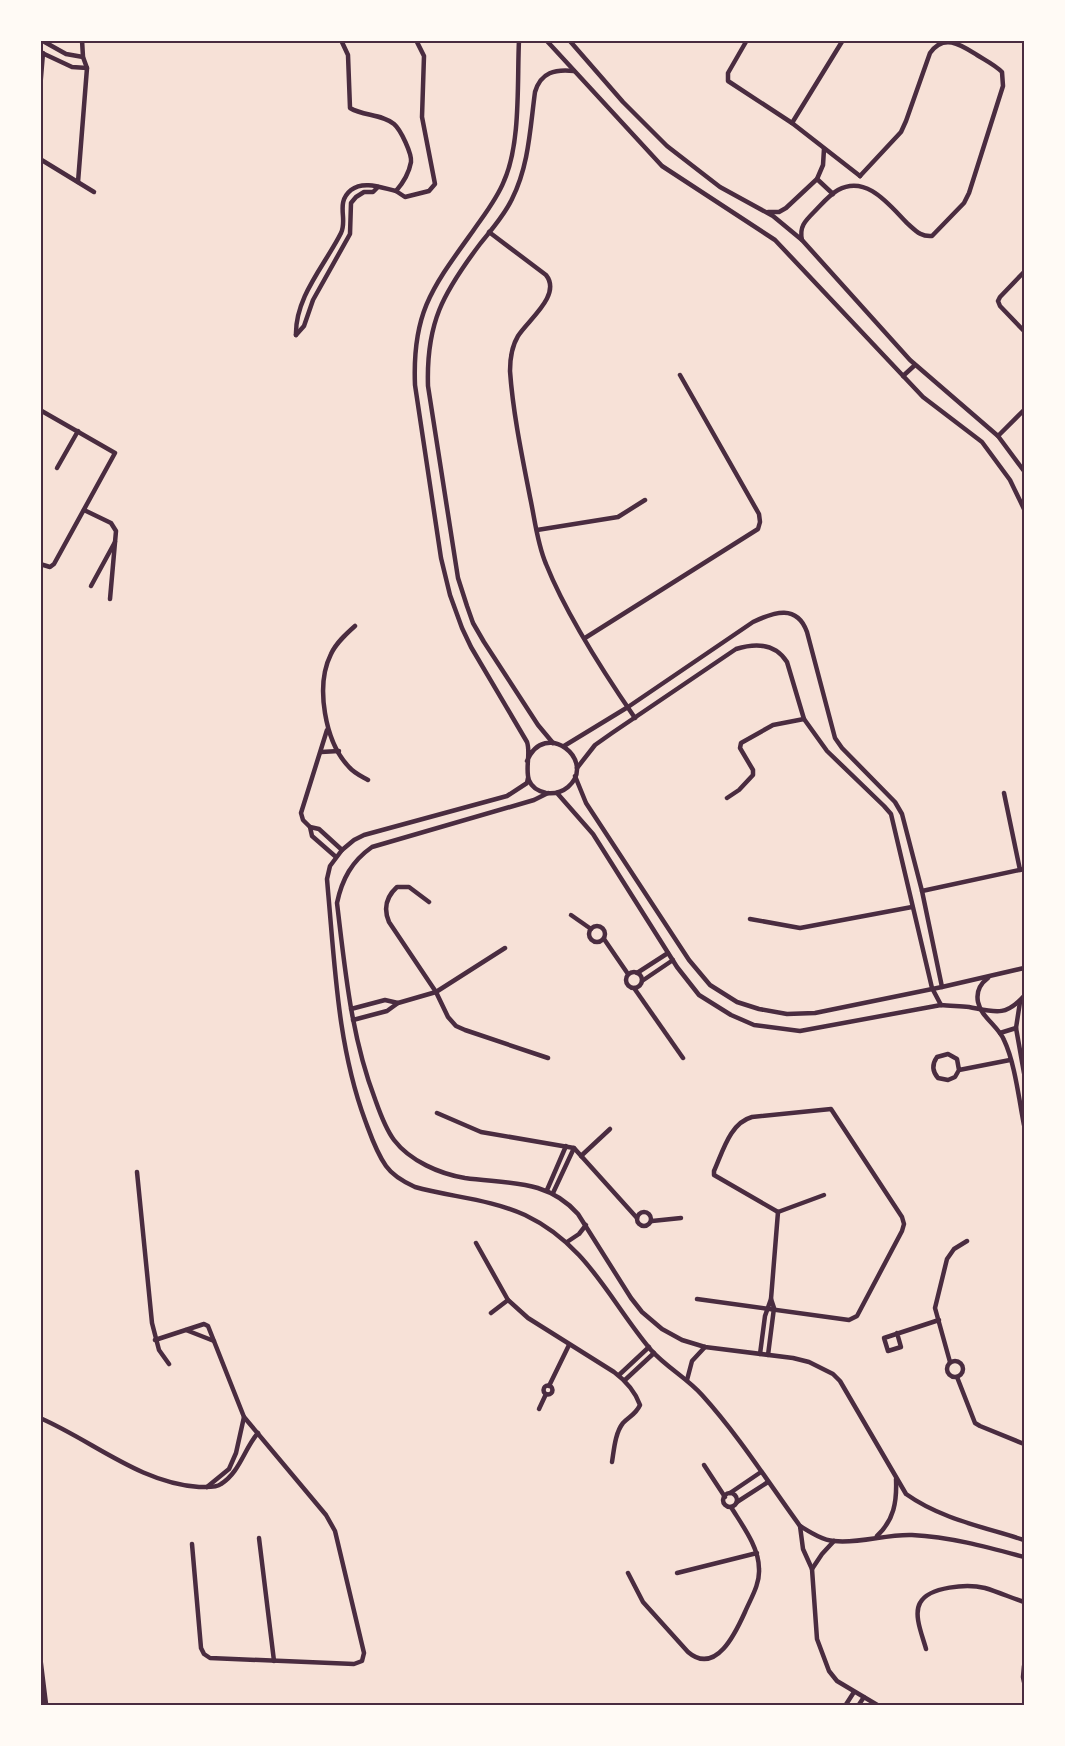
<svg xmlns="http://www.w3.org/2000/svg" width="1065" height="1746" font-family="Barlow,sans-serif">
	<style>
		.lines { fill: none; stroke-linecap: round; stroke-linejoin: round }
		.minor { stroke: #4a2c40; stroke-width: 4.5 }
		.tertiary { stroke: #4a2c40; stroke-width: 5 }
		.neatline { fill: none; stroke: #4a2c40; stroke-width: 2 }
	</style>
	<rect width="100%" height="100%" fill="#f7e1d7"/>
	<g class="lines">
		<g class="minor">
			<path d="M41 40 66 54 83 57"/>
			<path d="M341 40 348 55 350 108C363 116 382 114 394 124 401 130 412 154 411 162 409 173 403 183 396 191L405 197 429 191 435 184 422 117 424 56 416 40"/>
			<path d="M519 40C517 82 521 143 504 181 497 199 484 215 473 231 432 288 412 313 415 385L441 558 450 595 462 628 471 647 527 742C533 759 516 786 546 793 554 794 562 792 568 787 598 761 545 718 527 761"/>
			<path d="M546 40 662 166 775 240 923 397 982 442 1010 480 1024 509"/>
			<path d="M569 40 623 102 667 146 720 187 773 216 802 240 910 360 998 436 1024 471"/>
			<path d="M747 40 728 73V81L792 123 860 176"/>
			<path d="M40 52 72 67 87 68"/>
			<path d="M40 89 43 53"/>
			<path d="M792 123 843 40"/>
			<path d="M40 159 94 192"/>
			<path d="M817 179 833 194"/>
			<path d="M78 182 87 68 83 57 82 40"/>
			<path d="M768 212H779L786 208 817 179 823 165 824 149"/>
			<path d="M489 232 546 275C562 295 528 320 518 336 512 346 510 360 510 371 513 413 522 456 530 497 535 520 537 543 546 564 566 614 604 673 635 718"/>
			<path d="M802 240C799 227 805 221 814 212 821 205 829 195 838 190 867 174 890 206 908 224 916 231 921 237 932 236L964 203 969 193 1003 86 1002 72C995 65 985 60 977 55 961 45 944 33 930 53L906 121 901 132 860 176"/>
			<path d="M1024 272 1000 297 998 301 1000 306 1024 331"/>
			<path d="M296 335C295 297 325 265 341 233 348 219 335 203 351 190 364 180 382 188 396 191"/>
			<path d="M296 335 304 326 313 300 350 234 351 203 356 197 364 192H373L378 187"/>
			<path d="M903 376 915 365"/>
			<path d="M40 410 115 453 54 564 50 567 40 564"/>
			<path d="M998 436 1024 410"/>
			<path d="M57 468 78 431"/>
			<path d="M84 510 111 523 116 531 110 599"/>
			<path d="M537 530 618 517 645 500"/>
			<path d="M91 586 115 542"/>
			<path d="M355 626C346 634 336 643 331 654 315 686 325 742 349 767 354 773 361 776 368 780"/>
			<path d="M585 638 758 529 760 522 759 514 680 375"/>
			<path d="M327 730 301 813 303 820 310 827 312 836 336 857"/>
			<path d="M553 743 538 725 484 642 473 623 467 606 458 578 428 386C426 323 443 293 480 244 491 230 504 216 512 199 529 165 530 129 535 92 541 72 555 69 574 71"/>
			<path d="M564 746 628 707 753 622C774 612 797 604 807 632L835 738 842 748 895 802 902 814 922 891 942 987"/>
			<path d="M321 752 339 751"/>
			<path d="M577 768 595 745 612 733 736 649C755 643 775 643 787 662L804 719 827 751 884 806 891 814 932 988 941 1005"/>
			<path d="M575 776 586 803 689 960 710 985 737 1002 759 1009 787 1014 815 1013 942 987 1024 968"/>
			<path d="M528 778 527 783 507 796 364 835 354 840 342 850 330 866 327 879 328 891C335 968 338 1047 365 1120 371 1136 376 1152 386 1166 393 1176 404 1182 415 1187 451 1197 490 1199 525 1215 588 1245 609 1300 651 1350 666 1367 687 1378 702 1395 739 1436 768 1482 800 1526 810 1532 822 1540 834 1541 859 1544 886 1534 912 1535 951 1537 987 1547 1024 1557"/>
			<path d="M548 793 534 800 372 847C352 861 342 879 337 903 345 969 351 1036 375 1099 380 1113 385 1128 394 1140 410 1161 440 1174 465 1178 509 1184 547 1179 578 1214L631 1298 642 1312 662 1329 682 1340 705 1347 793 1358 809 1362 833 1374 840 1381 906 1494C941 1519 984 1527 1024 1540"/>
			<path d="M557 793 593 834 677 967 699 995 731 1015 754 1025 800 1031 941 1005C950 1006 959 1006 969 1007 995 1012 1005 1017 1024 996"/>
			<path d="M1004 793 1020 870"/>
			<path d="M727 798 739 790 753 775V770L740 748 741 743 773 725 804 719"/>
			<path d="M310 827 319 829 342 850"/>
			<path d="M922 891 1024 869"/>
			<path d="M429 902 409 887H397C386 897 383 908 389 922L436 992 448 1017 456 1026 465 1030 548 1058"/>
			<path d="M571 915 591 929"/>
			<path d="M750 919 800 928 912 907"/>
			<circle cx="597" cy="934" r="8"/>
			<path d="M604 939 628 974"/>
			<circle cx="634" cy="980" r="8"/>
			<path d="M637 973 668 953"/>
			<path d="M988 978C980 984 976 992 978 1002 981 1017 998 1026 1004 1040 1015 1063 1019 1100 1024 1125"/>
			<path d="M642 981 673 960"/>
			<path d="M634 988 683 1058"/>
			<path d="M1020 1002 1016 1028 1024 1073"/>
			<path d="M351 1009 385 1000 398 1003"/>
			<path d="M353 1020 387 1011 398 1003 436 992 505 948"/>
			<path d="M1000 1033 1016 1028"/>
			<path d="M959 1070 957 1059 948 1054 937 1057C932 1064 932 1071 938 1078L948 1080 955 1077 959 1070 1010 1060"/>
			<path d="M437 1113 481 1132 574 1148 637 1218"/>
			<path d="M581 1156 610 1129"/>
			<path d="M137 1172 152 1323 159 1350 169 1364"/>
			<path d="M547 1190 566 1146"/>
			<path d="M553 1193 574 1148"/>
			<circle cx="644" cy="1219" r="7"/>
			<path d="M778 1212 824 1195"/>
			<path d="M652 1221 681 1218"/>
			<path d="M567 1242 579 1234 586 1225"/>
			<path d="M476 1243 508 1300 528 1318 614 1372C626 1381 635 1391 640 1405 636 1414 630 1416 623 1423 615 1433 614 1450 612 1462"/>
			<path d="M697 1299 849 1320 857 1316 902 1231 904 1224 902 1217 831 1109 752 1117C730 1123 723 1151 714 1171V1175L778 1212"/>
			<path d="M491 1313 508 1300"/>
			<path d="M186 1330 214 1341"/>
			<path d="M897 1333 901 1347 888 1351 884 1338 939 1320"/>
			<path d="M155 1340 204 1324 208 1326 244 1417 326 1515 335 1531 364 1653 362 1661 354 1664 210 1658 204 1654 201 1648 192 1544"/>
			<path d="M760 1354 765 1316 771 1299 778 1212"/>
			<path d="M768 1355 774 1308 771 1299"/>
			<circle cx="955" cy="1369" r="8"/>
			<path d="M950 1362 935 1308 947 1259 954 1249 967 1241"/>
			<path d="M619 1375 649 1347"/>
			<path d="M957 1377 975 1423 980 1426 1024 1444"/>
			<path d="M625 1380 654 1353"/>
			<path d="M687 1380 692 1361 705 1347"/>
			<circle cx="548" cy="1390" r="4.5"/>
			<path d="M549 1386 569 1345"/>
			<path d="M539 1409 546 1394"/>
			<path d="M40 1418C93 1441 140 1483 199 1487 206 1487 216 1488 221 1484 240 1472 244 1449 258 1433"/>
			<path d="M704 1465 725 1497"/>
			<path d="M207 1487 229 1469 236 1453 244 1417"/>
			<path d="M730 1493 761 1472"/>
			<circle cx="730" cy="1500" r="7"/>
			<path d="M737 1502 768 1482"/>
			<path d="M800 1526 803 1549 812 1569 817 1639 829 1671 837 1681 879 1706"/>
			<path d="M877 1536C894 1520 897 1502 896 1479"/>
			<path d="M259 1538 274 1661"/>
			<path d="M812 1569 822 1554 834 1541"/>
			<path d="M628 1573 643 1602 688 1652C716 1676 736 1632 745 1612 751 1598 760 1584 759 1569 759 1547 742 1525 731 1507"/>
			<path d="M677 1573 757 1553"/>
			<path d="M926 1649C923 1637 913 1615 920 1603 929 1586 968 1584 985 1588 998 1592 1012 1598 1024 1602"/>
			<path d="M1024 1666 1023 1677 1024 1682"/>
			<path d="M845 1706 854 1692"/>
			<path d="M858 1706 864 1697"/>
		</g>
		<path class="tertiary" d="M40 1658 46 1706"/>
	</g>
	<rect width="1065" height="1746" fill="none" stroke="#fffaf5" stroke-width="84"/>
	<rect x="42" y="42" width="981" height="1662" class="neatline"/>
</svg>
